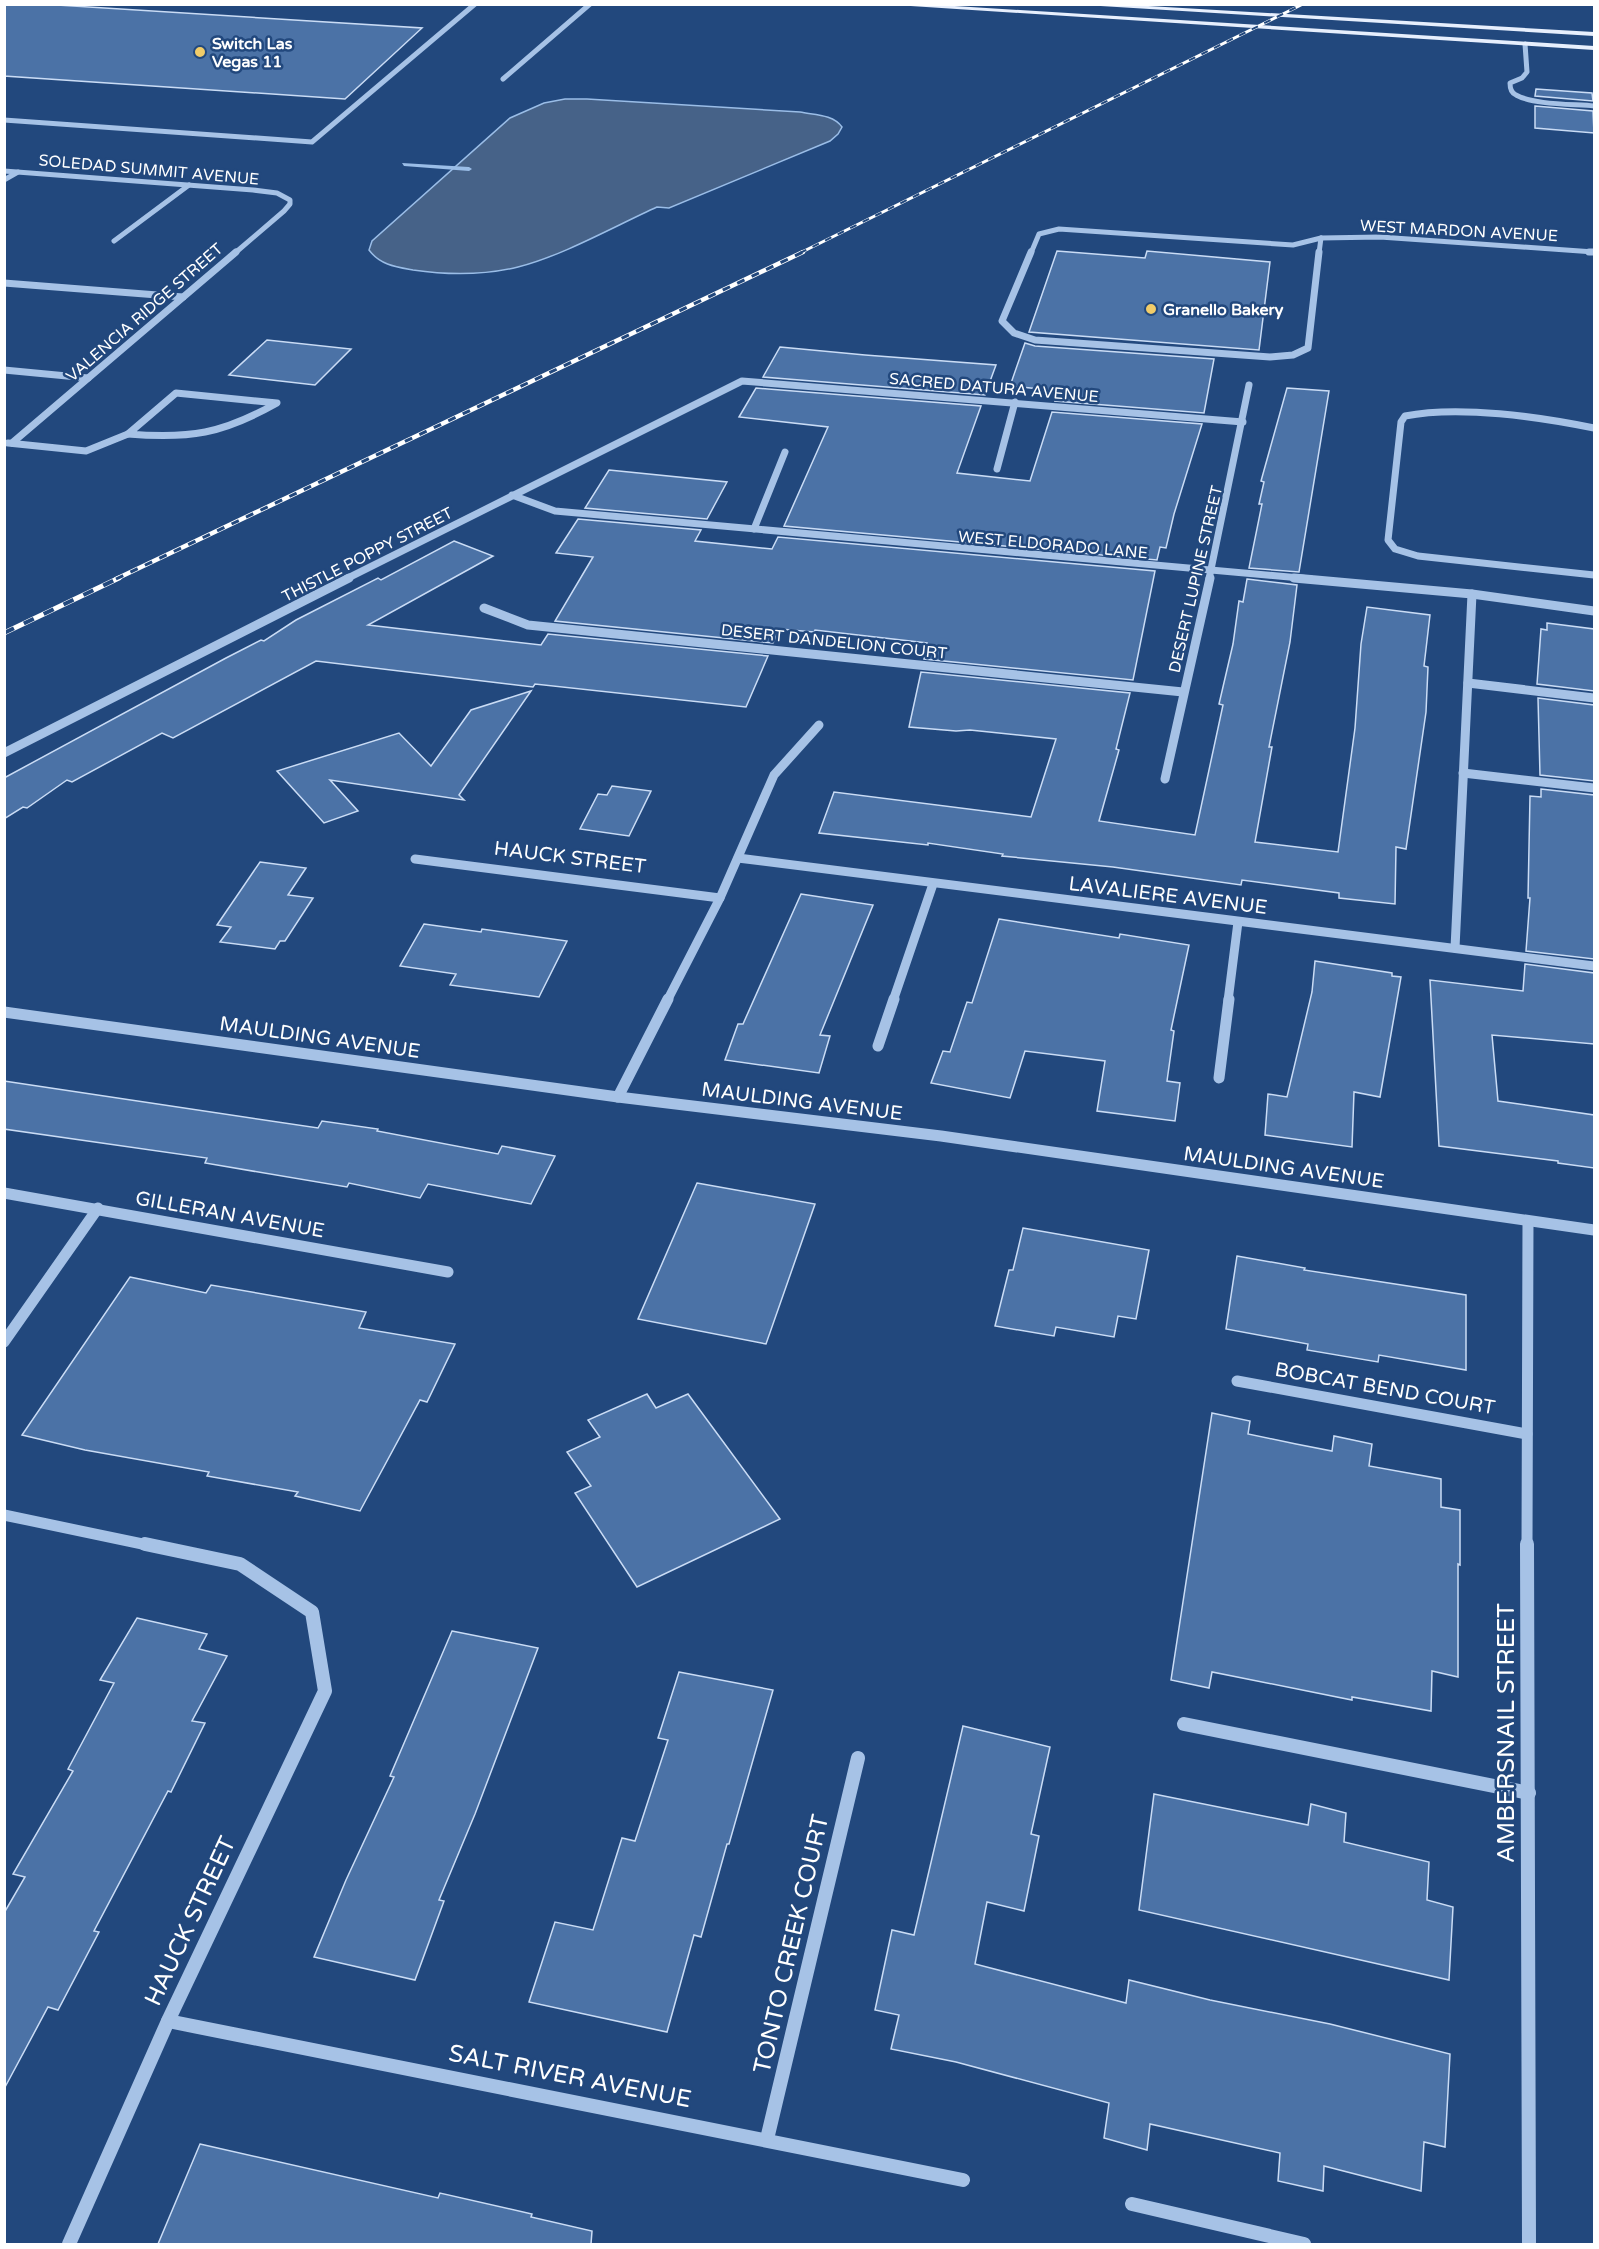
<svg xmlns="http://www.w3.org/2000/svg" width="1599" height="2249" font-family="'Varela Round',sans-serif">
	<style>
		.water { fill: #466288; stroke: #9abde7; stroke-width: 1.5 }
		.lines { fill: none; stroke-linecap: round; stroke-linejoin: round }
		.stream { fill: #9abde7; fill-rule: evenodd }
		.building { fill: #4b72a6; stroke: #cadcf5; stroke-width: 1.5 }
		.minor-far4 { stroke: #a6c2e6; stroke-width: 5 }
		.minor-far3 { stroke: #a6c2e6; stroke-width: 7 }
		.minor-far2 { stroke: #a6c2e6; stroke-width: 9 }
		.minor-far1 { stroke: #a6c2e6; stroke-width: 11 }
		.minor { stroke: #a6c2e6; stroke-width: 14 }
		.major { fill: #e7effd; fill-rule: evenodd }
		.rail-far2-casing { stroke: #fff; stroke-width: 3 }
		.rail-far1-casing { stroke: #fff; stroke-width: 4.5 }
		.rail-casing { stroke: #fff; stroke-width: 5 }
		.rail-far2 { stroke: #22487d; stroke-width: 2; stroke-dasharray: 7; stroke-linecap: butt }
		.rail-far1 { stroke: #22487d; stroke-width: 3; stroke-dasharray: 8; stroke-linecap: butt }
		.rail { stroke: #22487d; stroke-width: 4; stroke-dasharray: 11; stroke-linecap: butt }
		.poi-dot { fill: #f1cc69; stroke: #22487d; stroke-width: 2 }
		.labels { text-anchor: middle; stroke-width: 5; stroke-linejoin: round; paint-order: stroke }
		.far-poi-label { font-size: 16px; font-weight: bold; fill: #fff; stroke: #22487d; text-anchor: start }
		.far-street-label { font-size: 16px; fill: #fff; stroke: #22487d }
		.street-label { font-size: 20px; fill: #fff; stroke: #22487d }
		.near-street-label { font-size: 24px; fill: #fff; stroke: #22487d }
	</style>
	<rect width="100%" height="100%" fill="#22487d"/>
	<path class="water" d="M565 99H587L800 112C814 115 833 114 842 127L838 134 830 141 669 208 657 207C615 226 562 256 518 267 485 275 447 275 413 270 396 267 380 265 369 250L372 241 510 118 544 103Z"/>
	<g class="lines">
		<path class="stream" d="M402 163 469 167 472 169 469 171 404 166Z"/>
	</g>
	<g class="building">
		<path d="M4 4H41L422 28 345 99 4 76Z"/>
		<path d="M1536 89 1592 93 1593 101 1535 96Z"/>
		<path d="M1535 106 1593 111 1594 133 1535 128Z"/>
		<path d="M1057 251 1145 258 1147 251 1270 262 1259 350 1029 332Z"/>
		<path d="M267 340 351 349 315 385 229 375Z"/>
		<path d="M1025 343 1035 346 1214 359 1204 413 1055 401 1059 391 1010 386Z"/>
		<path d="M780 347 865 355 996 365 985 395 763 377Z"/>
		<path d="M756 388 981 406 957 473 1030 481 1052 412 1202 424 1174 514 1166 548 1160 547 1157 560 784 526 828 427 739 417Z"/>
		<path d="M1287 388 1329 391 1299 572 1249 568 1262 504H1259L1264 482 1261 481Z"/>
		<path d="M609 470 727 482 707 519 585 508Z"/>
		<path d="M578 519 701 530 695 541 772 549 778 537 1155 571 1133 680 924 659 927 643 815 630 814 632 780 629 773 643 555 621 593 557 556 553Z"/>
		<path d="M454 541 493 556 368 625 541 645 548 634 768 656 746 707 535 684 533 687 316 661 173 738 162 733 72 782 67 780 27 808 23 807 4 819V778L226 658 261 640 264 641 296 620 378 578 381 580Z"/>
		<path d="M1247 579 1297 585 1290 642 1269 747H1272L1255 842 1338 852 1355 728 1361 644 1367 607 1430 615 1424 666 1428 667 1426 712 1406 849 1396 847 1395 904 1339 898V893L1242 880 1241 885 1113 867 1002 856 1003 854 928 843V845L819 833 834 792 1031 817 1056 739 970 730 956 731 909 727 921 672 1130 693 1116 749 1119 750 1099 821 1195 835 1223 705 1219 704 1233 644 1239 601 1243 602Z"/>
		<path d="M1547 623 1594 629V691L1537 684 1541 629 1547 630Z"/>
		<path d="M531 691 459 795 464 800 330 780 358 811 324 823 277 771 399 733 431 766 471 710Z"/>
		<path d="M1538 698 1594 705V781L1540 775Z"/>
		<path d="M612 786 651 791 629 836 580 829 598 794 607 795Z"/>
		<path d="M1541 789 1594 795V959L1526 951 1530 898H1528L1530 796 1541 797Z"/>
		<path d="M260 862 306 868 288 895 313 898 285 941H280L275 949 220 942 231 927 217 925Z"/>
		<path d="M801 894 873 905 820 1035 830 1036 819 1073 725 1060 738 1024H743Z"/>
		<path d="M999 919 1119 938 1120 934 1189 945 1171 1030 1174 1031 1167 1081 1180 1083 1175 1121 1097 1111 1105 1061 1025 1051 1010 1098 931 1083 943 1051 950 1052 967 1002 972 1003Z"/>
		<path d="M424 924 481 932 482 929 567 941 539 997 450 985 456 974 400 966Z"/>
		<path d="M1315 961 1392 973V976L1401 977 1380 1097 1354 1092 1352 1147 1265 1135 1268 1094 1287 1097 1312 992Z"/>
		<path d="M1525 964 1594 973V1044L1492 1035 1498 1101 1594 1115V1168L1558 1163V1161L1439 1146 1430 980 1523 991Z"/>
		<path d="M4 1081 318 1128 322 1121 378 1129 377 1131 498 1154 502 1146 555 1156 531 1204 428 1184 420 1198 349 1183 347 1187 205 1163 207 1158 4 1129Z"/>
		<path d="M697 1183 815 1204 766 1344 638 1319Z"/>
		<path d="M1023 1228 1149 1250 1136 1319 1118 1316 1114 1337 1056 1327 1054 1336 995 1326 1009 1270H1013Z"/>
		<path d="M1237 1256 1305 1268 1304 1270 1466 1295V1370L1379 1355 1378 1362 1307 1350 1308 1344 1226 1329Z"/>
		<path d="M130 1277 206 1293 211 1285 366 1312 359 1328 455 1344 427 1402 420 1400 360 1511 295 1496 298 1492 207 1476 209 1472 85 1450 22 1435Z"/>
		<path d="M647 1394 656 1408 688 1394 780 1519 637 1587 575 1493 591 1486 567 1452 600 1437 588 1420Z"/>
		<path d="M1212 1413 1250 1421 1248 1434 1296 1444 1332 1451 1334 1436 1372 1444 1369 1466 1441 1479V1507L1460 1510V1565L1458 1564V1677L1432 1671 1431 1711 1352 1697V1700L1212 1672 1209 1688 1171 1680Z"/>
		<path d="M137 1618 207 1634 199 1649 227 1656 192 1721 205 1723 171 1792 168 1791 94 1931 99 1932 58 2010 48 2007 4 2089V1913L25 1877 13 1874 73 1771 68 1769 114 1683 100 1680Z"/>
		<path d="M452 1631 538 1648 475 1814 439 1900 444 1901 415 1980 314 1957 346 1880 394 1777 390 1776Z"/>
		<path d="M679 1672 773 1690 729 1844H727L701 1937 694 1935 667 2032 529 2002 555 1922 593 1930 622 1838 635 1841 668 1740 658 1738Z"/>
		<path d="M963 1726 1050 1747 1031 1834 1039 1836 1024 1911 987 1902 975 1964 1126 2003 1129 1980 1210 2000 1330 2024 1450 2054 1445 2147 1424 2142 1421 2191 1324 2166 1323 2191 1278 2181 1280 2153 1150 2124 1147 2150 1104 2138 1109 2103 956 2062 891 2049 899 2015 875 2010 892 1930 914 1935Z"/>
		<path d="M1154 1794 1308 1825 1311 1804 1346 1813 1344 1842 1429 1862 1427 1900 1453 1907 1449 1980 1139 1910Z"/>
		<path d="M200 2144 438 2198 440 2193 532 2214 531 2217 592 2231 591 2244H158Z"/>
	</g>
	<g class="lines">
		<g class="minor-far4">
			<path d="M1525 44 1527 72 1522 78 1510 83C1510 88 1511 93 1516 95 1534 105 1573 104 1594 106"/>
			<path d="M503 79 590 4"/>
			<path d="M4 120 312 142 475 4"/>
			<path d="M4 171 253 190 277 193 290 200V204L284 211 235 253"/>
			<path d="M4 180 18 172"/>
			<path d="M1321 238 1380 237 1594 252"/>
			<path d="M114 241 189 185"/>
			<path d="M1031 253 1039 234 1059 229 1293 245 1321 238"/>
			<path d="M1319 253 1321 238"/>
		</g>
		<g class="minor-far3">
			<path d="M1031 252 1002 321 1014 333 1035 340 1270 357 1293 355 1308 348 1319 252"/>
			<path d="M1589 252H1594"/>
			<path d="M4 283 183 297"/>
			<path d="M4 370 88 378"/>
			<path d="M176 393 277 403C222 434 190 439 128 434Z"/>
			<path d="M1594 428C1540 417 1459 405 1405 416L1401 422 1388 540 1395 549 1418 556 1594 575"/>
			<path d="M8 443 86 451 128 434"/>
			<path d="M12 443 236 252"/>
			<path d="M997 469 1015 402"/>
			<path d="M512 495 555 511 1311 579"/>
			<path d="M754 529 785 452"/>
			<path d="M346 579 742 381 1243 422"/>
			<path d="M1209 579 1249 385"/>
		</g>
		<g class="minor-far2">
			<path d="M1294 578 1472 594 1594 611"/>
			<path d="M484 608 528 625 1183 692"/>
			<path d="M1468 683 1594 698"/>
			<path d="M4 753 349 578"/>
			<path d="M1463 773 1594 788"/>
			<path d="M1165 779 1210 578"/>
			<path d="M738 858 1594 966"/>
			<path d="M415 859 720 898"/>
			<path d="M1455 948 1472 594"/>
			<path d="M667 1001 720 898 774 775 819 725"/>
			<path d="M893 1001 933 884"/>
			<path d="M1228 1001 1238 922"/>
		</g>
		<g class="minor-far1">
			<path d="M4 1012 618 1097 941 1136 1594 1230"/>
			<path d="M878 1046 894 999"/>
			<path d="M1219 1078 1229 999"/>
			<path d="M618 1097 668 999"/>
			<path d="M4 1193 448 1272"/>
			<path d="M4 1342 98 1208"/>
			<path d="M1237 1381 1527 1434"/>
			<path d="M4 1515 152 1546"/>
			<path d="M1527 1546 1528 1221"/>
		</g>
		<g class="minor">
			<path d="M1527 1544 1529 2244"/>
			<path d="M1184 1724 1529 1793"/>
			<path d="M168 2021 963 2180"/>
			<path d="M767 2139 858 1758"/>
			<path d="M1132 2204 1304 2244"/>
			<path d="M69 2244 168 2021 325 1691 312 1612 240 1564 145 1544"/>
		</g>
		<g class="major">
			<path d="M880 4H923L1594 46V50Z"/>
			<path d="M1068 4H1114L1594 32V36Z"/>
		</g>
		<g class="rail-far2-casing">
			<path id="rail-far2" d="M800 253 1303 4"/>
		</g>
		<g class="rail-far1-casing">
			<path id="rail-far1" d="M116 579 803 252"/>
		</g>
		<g class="rail-casing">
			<path id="rail" d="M4 633 119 578"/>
		</g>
		<use href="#rail-far2" class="rail-far2"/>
		<use href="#rail-far1" class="rail-far1"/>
		<use href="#rail" class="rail"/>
	</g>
	<g class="poi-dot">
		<circle cx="200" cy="52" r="6"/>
		<circle cx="1151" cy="309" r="6"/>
	</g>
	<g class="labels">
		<g class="far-poi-label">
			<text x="212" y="49">Switch Las<tspan x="212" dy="18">Vegas 11</tspan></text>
			<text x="1163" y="315">Granello Bakery</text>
		</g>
		<g class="far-street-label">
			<text transform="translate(149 169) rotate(5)" y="6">SOLEDAD SUMMIT AVENUE</text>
			<text transform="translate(1459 230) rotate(3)" y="6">WEST MARDON AVENUE</text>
			<text transform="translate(144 312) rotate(-41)" y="6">VALENCIA RIDGE STREET</text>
			<text transform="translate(994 387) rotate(5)" y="6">SACRED DATURA AVENUE</text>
			<text transform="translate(1053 544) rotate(5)" y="6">WEST ELDORADO LANE</text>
			<text transform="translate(367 554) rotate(-27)" y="6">THISTLE POPPY STREET</text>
			<text transform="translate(1195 579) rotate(-77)" y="6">DESERT LUPINE STREET</text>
			<text transform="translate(834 641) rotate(6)" y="6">DESERT DANDELION COURT</text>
		</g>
		<g class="street-label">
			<text transform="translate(570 857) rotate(7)" y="7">HAUCK STREET</text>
			<text transform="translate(1168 895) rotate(7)" y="7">LAVALIERE AVENUE</text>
			<text transform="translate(320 1037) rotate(8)" y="7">MAULDING AVENUE</text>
			<text transform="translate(802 1101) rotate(7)" y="7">MAULDING AVENUE</text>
			<text transform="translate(1284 1167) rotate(8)" y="7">MAULDING AVENUE</text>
			<text transform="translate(230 1214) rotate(10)" y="7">GILLERAN AVENUE</text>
			<text transform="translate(1385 1388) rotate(10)" y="7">BOBCAT BEND COURT</text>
		</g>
		<g class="near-street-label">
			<text transform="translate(1506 1733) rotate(-90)" y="8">AMBERSNAIL STREET</text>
			<text transform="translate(190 1921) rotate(-65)" y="8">HAUCK STREET</text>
			<text transform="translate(791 1944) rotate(-77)" y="8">TONTO CREEK COURT</text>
			<text transform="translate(570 2076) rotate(11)" y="8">SALT RIVER AVENUE</text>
		</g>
	</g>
	<rect width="1599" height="2249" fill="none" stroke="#ffffff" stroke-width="12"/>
</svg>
